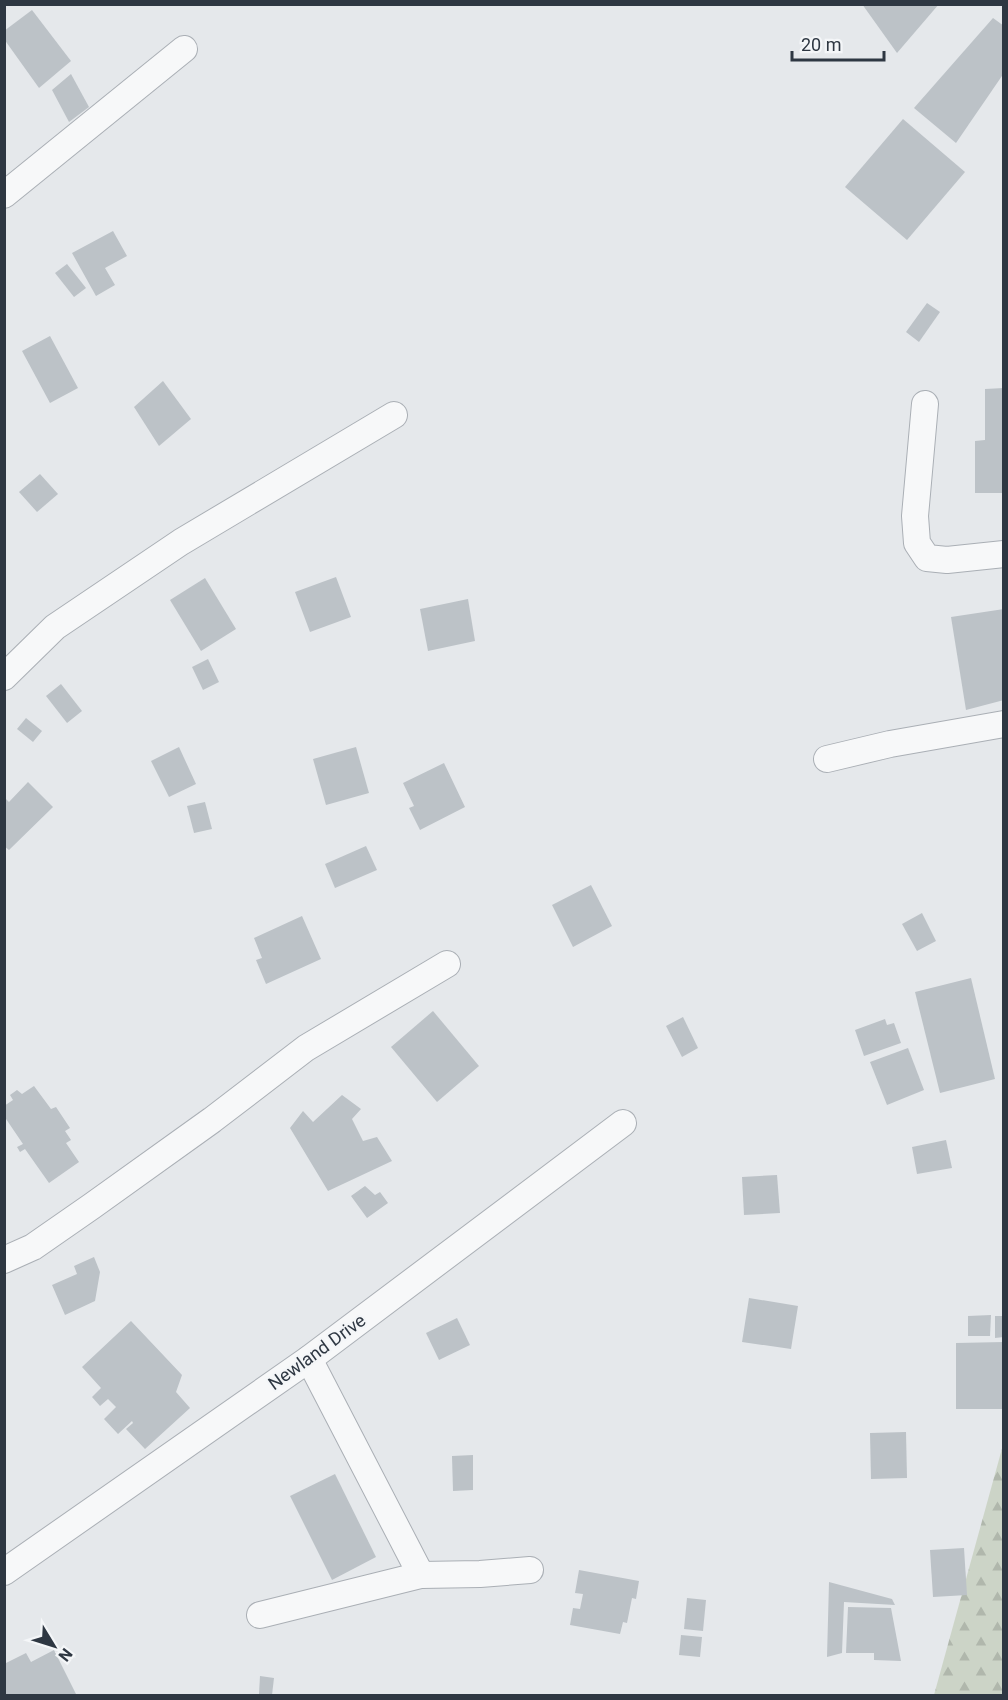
<svg xmlns="http://www.w3.org/2000/svg" width="1008" height="1700" font-family="Roboto,sans-serif">
	<style>
		.forest { fill: url(#forest-firs) }
		.building { fill: #bcc2c7 }
		.lines { fill: none; stroke-linecap: round; stroke-linejoin: round }
		.street-casing { stroke: #aaafb5; stroke-width: 28 }
		.street { stroke: #f7f8f9; stroke-width: 26 }
		.labels { text-anchor: middle; stroke-width: 4.5; stroke-linejoin: round; paint-order: stroke }
		.street-label { font-size: 18px; fill: #2e3742; stroke: #f4f6f8 }
	</style>
	<defs>
		<pattern id="forest-firs" width="22" height="20" patternUnits="userSpaceOnUse" patternTransform="scale(1.5)"><rect width="22" height="20" fill="#ccd4c7"/><path d="M5 1l3.5 6h-7zM16 11l3.5 6h-7z" fill="#b0b7ac"/></pattern>
	</defs>
	<rect width="100%" height="100%" fill="#e5e8eb"/>
	<path class="forest" d="M1003 1445V1695H934Z"/>
	<g class="building">
		<path d="M862 4H939L897 53Z"/>
		<path d="M32 10 71 61 39 88 4 39V31Z"/>
		<path d="M993 18 1004 26V73L956 143 914 108Z"/>
		<path d="M71 74 89 107 69 122 52 90Z"/>
		<path d="M903 119 965 172 907 240 845 187Z"/>
		<path d="M113 231 127 256 105 268 115 285 96 296 72 253Z"/>
		<path d="M67 264 86 288 74 297 55 273Z"/>
		<path d="M927 303 940 312 919 342 906 332Z"/>
		<path d="M50 336 78 388 50 403 22 351Z"/>
		<path d="M163 381 191 419 159 446 134 407Z"/>
		<path d="M1004 388V493H975V441L985 440V389Z"/>
		<path d="M40 474 58 494 37 512 19 492Z"/>
		<path d="M336 577 351 617 310 632 295 592Z"/>
		<path d="M205 578 236 629 201 651 170 600Z"/>
		<path d="M468 599 475 641 428 651 420 609Z"/>
		<path d="M1004 609V700L966 710 951 617Z"/>
		<path d="M208 659 219 682 203 690 192 667Z"/>
		<path d="M61 684 82 711 67 723 46 696Z"/>
		<path d="M26 718 42 731 33 742 17 729Z"/>
		<path d="M179 747 196 784 169 797 151 761Z"/>
		<path d="M356 747 369 793 326 805 313 759Z"/>
		<path d="M444 763 465 807 420 830 409 808 414 806 403 783Z"/>
		<path d="M28 782 53 807 9 850 4 846V797L9 802Z"/>
		<path d="M205 802 212 829 194 833 187 806Z"/>
		<path d="M366 846 377 870 335 888 325 864Z"/>
		<path d="M591 885 612 926 573 947 552 905Z"/>
		<path d="M922 913 936 941 917 951 902 924Z"/>
		<path d="M302 916 321 959 266 984 256 960 262 958 254 938Z"/>
		<path d="M971 978 995 1079 940 1093 915 992Z"/>
		<path d="M433 1011 479 1066 437 1102 391 1047Z"/>
		<path d="M683 1017 698 1048 682 1057 666 1026Z"/>
		<path d="M885 1019 887 1025 894 1023 901 1043 864 1056 855 1030Z"/>
		<path d="M908 1048 924 1090 887 1105 870 1062Z"/>
		<path d="M34 1086 51 1109 56 1107 70 1128 65 1131 71 1140 66 1143 79 1162 49 1183 25 1149 20 1152 17 1147 23 1144 4 1116V1106L13 1100 10 1095 17 1090 22 1094Z"/>
		<path d="M342 1095 361 1109 352 1119 363 1141 377 1137 392 1161 328 1191 290 1128 303 1111 313 1122Z"/>
		<path d="M946 1140 952 1168 917 1174 912 1147Z"/>
		<path d="M777 1175 780 1213 744 1215 742 1177Z"/>
		<path d="M365 1186 375 1195 380 1192 388 1203 367 1218 351 1196Z"/>
		<path d="M94 1257 100 1272 95 1301 65 1315 52 1285 77 1274 74 1266Z"/>
		<path d="M749 1298 798 1306 791 1349 742 1342Z"/>
		<path d="M991 1315 990 1336H968V1316Z"/>
		<path d="M995 1316H1004V1337L995 1338Z"/>
		<path d="M457 1318 470 1345 439 1360 426 1333Z"/>
		<path d="M131 1321 182 1375 176 1392 190 1408 145 1449 126 1429 133 1423 132 1421 118 1434 104 1419 116 1407 108 1399 100 1406 92 1397 101 1388 82 1367Z"/>
		<path d="M1004 1342V1409H956V1343Z"/>
		<path d="M906 1432 907 1478 871 1479 870 1433Z"/>
		<path d="M473 1455V1490L453 1491 452 1456Z"/>
		<path d="M335 1474 376 1557 332 1580 290 1496Z"/>
		<path d="M964 1548 967 1595 933 1597 930 1550Z"/>
		<path d="M579 1570 639 1581 636 1599 632 1598 627 1623 623 1622 620 1634 570 1625 573 1608 580 1609 583 1594 575 1593Z"/>
		<path d="M829 1582 892 1599 895 1605 844 1602 842 1653 827 1657Z"/>
		<path d="M687 1598 706 1600 703 1631 684 1629Z"/>
		<path d="M848 1607 891 1608 901 1661 874 1660V1653H846Z"/>
		<path d="M681 1635 702 1637 700 1657 679 1655Z"/>
		<path d="M54 1650 77 1696H4V1664L26 1653 31 1662Z"/>
		<path d="M260 1676 274 1678 272 1695 259 1694Z"/>
	</g>
	<g class="lines">
		<g class="street-casing">
			<g id="street">
				<path d="M4 195 184 49"/>
				<path d="M925 404 915 516 917 543 927 558 947 560 1004 554"/>
				<path d="M4 677 55 627 181 542 394 415"/>
				<path d="M827 759 890 744 1004 724"/>
				<path d="M4 1260 33 1247 92 1206 212 1120 306 1048 447 964"/>
				<path d="M309 1359 421 1575 480 1574 530 1570"/>
				<path d="M4 1572 309 1359 623 1123"/>
				<path d="M260 1615 421 1575"/>
			</g>
		</g>
		<use href="#street" class="street"/>
	</g>
	<g class="labels">
		<g class="street-label">
			<text transform="translate(317 1352) rotate(-36)" y="6">Newland Drive</text>
		</g>
	</g>
	<rect width="1008" height="1700" fill="none" stroke="#2e3742" stroke-width="12"/>
	<g transform="translate(54 1646) rotate(128)" stroke="#f4f6f8" stroke-width="4.5" paint-order="stroke">
	<path d="M0-4.5L10 22L0 15L-10 22Z" fill="#2e3742"/>
	<text y="-9" font-size="16" font-weight="bold" text-anchor="middle" fill="#2e3742">N</text>
	</g>
	<path d="M792 51v9h92v-9" fill="none" stroke="#2e3742" stroke-width="3"/>
	<text x="801" y="51" font-size="18" fill="#2e3742" stroke="#f4f6f8" stroke-width="4.5" paint-order="stroke">20 m</text>
</svg>
